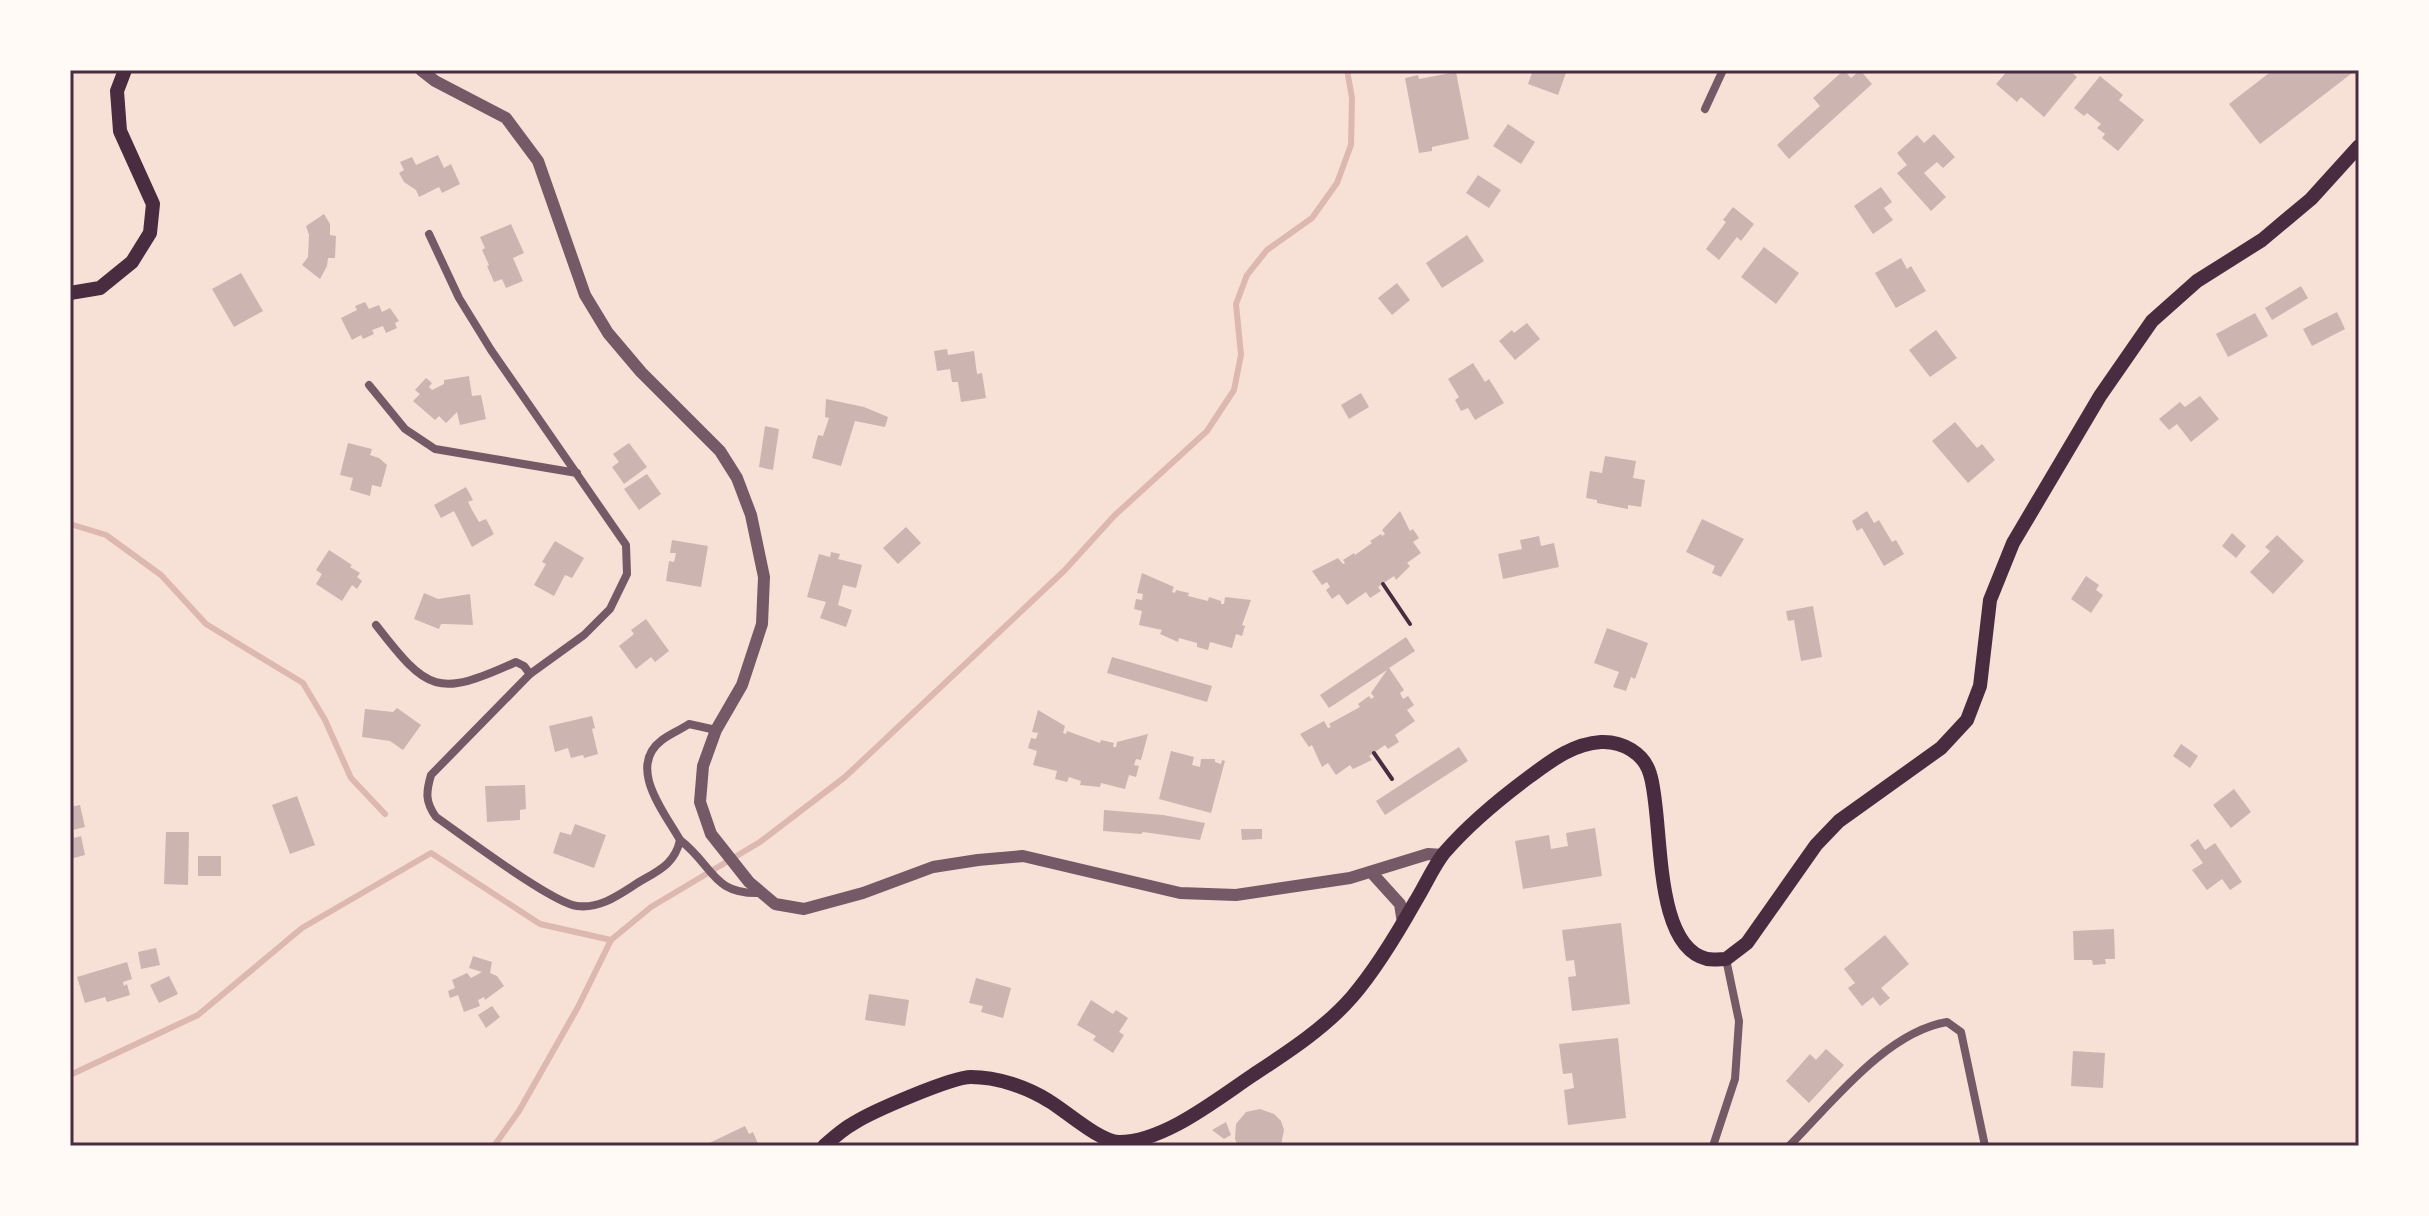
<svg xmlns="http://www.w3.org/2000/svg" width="2429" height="1216" font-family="'Alegreya Sans',sans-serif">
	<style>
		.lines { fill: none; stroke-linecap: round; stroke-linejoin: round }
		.stream { stroke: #dcb8b0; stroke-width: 6 }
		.building { fill: #ccb4b1 }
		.path { stroke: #4a2c40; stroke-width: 4 }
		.minor { stroke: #755966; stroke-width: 8 }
		.tertiary { stroke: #755966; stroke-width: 12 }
		.secondary { stroke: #4a2c40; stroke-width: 14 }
		.neatline { fill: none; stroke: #4a2c40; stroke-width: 3 }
	</style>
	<rect width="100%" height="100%" fill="#f7e1d7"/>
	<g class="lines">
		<g class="stream">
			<path d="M70 524 106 535 161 575 206 624 303 683 325 720 351 778 385 814"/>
			<path d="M70 1075 198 1015 302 928 431 853 540 924 611 940"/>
			<path d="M494 1146 519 1111 578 1007 611 940 651 907 760 842 845 777 1064 571 1114 516 1207 431 1234 390 1241 355 1236 304 1247 275 1267 250 1312 218 1337 183 1351 145 1352 98 1347 70"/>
		</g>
	</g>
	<g class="building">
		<path d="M1533 70H1567L1558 95 1528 84Z"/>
		<path d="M1844 70 1851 78 1860 70 1872 84 1789 159 1777 145 1820 106 1813 98Z"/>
		<path d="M2008 70H2069L2077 77 2044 117 2021 97 2017 102 1996 84Z"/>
		<path d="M2273 70H2356L2260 144 2229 104Z"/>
		<path d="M1456 72 1469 139 1432 147V151L1419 153 1405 78 1418 75 1419 79Z"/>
		<path d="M2100 76 2123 95 2119 100 2144 120 2118 151 2102 138 2105 134 2097 128 2101 124 2087 113 2084 116 2074 108Z"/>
		<path d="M1508 124 1535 142 1521 164 1493 146Z"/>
		<path d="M1934 134 1955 157 1943 168 1937 162 1924 173 1946 197 1931 211 1897 173 1907 165 1897 153 1917 135 1924 143Z"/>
		<path d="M438 155 444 168 451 164 460 184 442 193 439 187 419 197 416 190 404 182 399 173 404 170 400 162 412 157 416 165Z"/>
		<path d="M1478 175 1501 190 1489 208 1466 193Z"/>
		<path d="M1881 187 1892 202 1884 208 1893 220 1873 234 1854 206Z"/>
		<path d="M1733 207 1754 224 1741 241 1737 237 1719 260 1706 249 1726 222 1723 220Z"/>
		<path d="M324 214 330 224V235L336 236 335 258H328L327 266 320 279 302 265 308 257 309 235 306 226Z"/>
		<path d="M511 224 524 253 513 258 523 281 506 288 502 279 494 282 487 266 489 265 482 250 485 248 480 237Z"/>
		<path d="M1467 235 1484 261 1442 288 1426 263Z"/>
		<path d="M1764 247 1799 273 1776 304 1741 277Z"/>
		<path d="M1901 258 1907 269 1911 266 1926 291 1896 308 1875 273Z"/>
		<path d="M241 273 263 311 234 327 212 289Z"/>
		<path d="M1397 283 1410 300 1392 315 1378 298Z"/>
		<path d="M2301 286 2308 298 2272 320 2265 308Z"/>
		<path d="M365 302 369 309 379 305 382 312 390 308 399 321 395 323 397 328 386 333 383 326 372 330 374 334 363 339 361 335 352 340 341 318 357 310 355 306Z"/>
		<path d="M2337 312 2345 329 2312 346 2303 329Z"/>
		<path d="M2255 313 2268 336 2228 357 2216 334Z"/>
		<path d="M1527 323 1540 339 1515 360 1499 341 1512 330 1514 333Z"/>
		<path d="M1936 330 1957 358 1930 377 1909 350Z"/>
		<path d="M947 349 948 355 974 351 977 374 982 373 986 398 961 402 958 382H952L950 369 937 371 934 351Z"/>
		<path d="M1473 363 1485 382 1489 379 1504 403 1475 420 1468 408 1461 411 1455 400 1459 397 1448 379Z"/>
		<path d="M469 376 472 396 481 395 486 419 460 425 457 412 446 423 439 416 435 420 413 401 420 394 415 390 426 378 432 383 429 387 432 390 444 384V380Z"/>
		<path d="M1361 393 1369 407 1349 419 1341 405Z"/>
		<path d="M2200 396 2219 419 2191 442 2177 424 2169 430 2159 419 2180 402 2185 407Z"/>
		<path d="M826 399 864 407 888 417 885 427 855 421 841 466 812 458 818 435 823 436 829 418 825 417Z"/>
		<path d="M1955 422 1977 448 1982 444 1995 460 1968 483 1932 441Z"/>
		<path d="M765 426 779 429 773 470 759 467Z"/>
		<path d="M348 443 372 449 370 455 379 458 387 465 381 487 372 485 370 496 350 490 353 478 340 475Z"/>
		<path d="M629 443 647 467 624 484 612 467 619 462 613 454Z"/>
		<path d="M1605 456 1636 461 1633 478 1645 480 1641 507 1628 505V509L1597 503V500L1586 498 1590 471 1602 473Z"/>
		<path d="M647 474 661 494 639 510 624 489Z"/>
		<path d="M466 487 473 500 468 502 472 510 479 522 486 519 494 534 472 547 454 511 441 518 434 505Z"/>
		<path d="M1400 511 1410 531 1413 529 1419 538 1413 542 1421 553 1407 563 1410 566 1396 580 1394 576 1378 587 1381 591 1370 598 1366 592 1347 605 1339 594 1332 599 1326 590 1330 587 1327 582 1322 585 1312 571 1338 558 1343 564 1345 563 1343 560 1354 553 1355 555 1372 543 1370 541 1381 534 1382 536 1385 534 1382 530Z"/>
		<path d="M1867 511 1874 523 1879 520 1892 542 1896 540 1904 554 1884 566 1862 528 1857 531 1852 521Z"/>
		<path d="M1702 519 1744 539 1721 577 1712 573 1715 566 1686 552Z"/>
		<path d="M906 527 921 543 898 564 883 548Z"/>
		<path d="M2232 533 2246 546 2236 558 2222 546Z"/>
		<path d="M2277 535 2304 561 2273 594 2250 572 2270 551 2265 547Z"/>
		<path d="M1539 536 1541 546 1554 543 1559 567 1503 579 1498 554 1522 549 1520 540Z"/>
		<path d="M672 540 708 546 701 587 666 581 669 561 674 562 676 553H670Z"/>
		<path d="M555 541 584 558 572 578 565 575 554 596 534 585 546 564 542 562Z"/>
		<path d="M329 550 352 565 350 567 360 573 357 577 362 581 357 589 352 585 342 601 316 584 322 574 316 570Z"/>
		<path d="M831 552 840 554 838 559 862 565 856 588 843 585 838 605 852 610 846 627 820 618 826 602 807 597 819 554 830 557Z"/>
		<path d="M1142 573 1174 587 1172 592 1175 593 1176 590 1189 593 1188 596 1208 601 1209 597 1221 601V604H1224L1225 597 1251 600 1242 625 1245 626 1242 636 1236 634 1232 648 1210 642 1208 650 1197 647V643L1179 638 1178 642 1160 634 1162 630 1139 625 1142 611 1134 609 1136 599 1142 600 1143 594 1137 593Z"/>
		<path d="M2086 576 2099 585 2096 590 2103 595 2091 613 2071 599Z"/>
		<path d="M424 593 438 599 470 594 473 625 446 624H441L439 629 414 619Z"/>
		<path d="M1813 606 1822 657 1801 661 1794 620 1788 621 1786 611Z"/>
		<path d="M646 619 669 651 655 662 651 657 636 669 619 646 634 634 631 630Z"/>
		<path d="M1607 628 1648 643 1635 679 1631 677 1626 691 1613 687 1619 672 1594 663Z"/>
		<path d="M1406 637 1415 651 1389 668 1404 690 1400 693 1403 699 1408 696 1414 705 1407 710 1415 721 1395 735 1399 742 1388 749 1385 745 1369 756 1372 760 1353 769 1350 765 1336 775 1328 763 1322 767 1312 745 1309 747 1300 734 1324 721 1328 728 1331 727 1329 724 1360 707 1358 704 1369 696 1371 699 1374 697 1371 693 1387 670 1329 708 1320 695Z"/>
		<path d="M1112 657 1212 686 1207 702 1107 673Z"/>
		<path d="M397 708 421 725 403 750 390 741 362 737 365 709 393 712Z"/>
		<path d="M1038 710 1065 726 1063 733 1066 734 1067 731 1100 743 1101 740 1114 743 1113 747H1116L1117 742 1148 734 1141 760 1136 759 1134 765 1139 766 1136 777 1129 775 1125 789 1101 783 1100 787 1080 785 1081 781 1069 777 1067 782 1055 779 1057 771 1033 765 1037 751 1028 748 1031 738 1036 739 1038 733 1032 732Z"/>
		<path d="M592 716 595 728 592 729 598 754 584 758 583 755 571 758 568 748 555 752 549 726Z"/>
		<path d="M2181 744 2198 756 2190 768 2173 756Z"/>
		<path d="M1459 747 1468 761 1385 815 1376 801Z"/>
		<path d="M1171 751 1194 757 1192 765 1200 767 1201 759H1215V762L1221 764 1222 760 1225 761 1211 813 1159 799Z"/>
		<path d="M525 785 526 809 520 810V820L487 822 485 786Z"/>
		<path d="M2234 789 2251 812 2231 828 2213 805Z"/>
		<path d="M297 796 315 845 290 854 272 805Z"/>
		<path d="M80 805 85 827 73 830 74 838 81 836 85 855 70 859V807Z"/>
		<path d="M1104 810 1163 815 1205 823 1200 840 1143 832 1141 834 1103 831Z"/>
		<path d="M575 824 606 835 594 868 553 853 560 832 571 835Z"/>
		<path d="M1595 828 1602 876 1523 889 1515 841 1549 835 1551 849 1568 846 1566 833Z"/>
		<path d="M1241 829H1262V839L1242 840Z"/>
		<path d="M166 832H189L188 885 164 884Z"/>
		<path d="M2198 839 2205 850 2215 843 2242 882 2230 890 2222 879 2207 890 2192 870 2203 863 2190 845Z"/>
		<rect x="198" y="856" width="23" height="20"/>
		<path d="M1621 923 1630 1004 1572 1011 1568 977 1576 976 1574 960 1566 961 1562 930Z"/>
		<path d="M2114 929 2115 959H2105L2106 964 2093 965 2092 960H2074L2073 931Z"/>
		<path d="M1885 935 1909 964 1881 988 1890 998 1880 1006 1873 997 1862 1006 1848 988 1855 983 1844 969Z"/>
		<path d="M156 948 160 965 141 969 138 952Z"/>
		<path d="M473 956 492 962 490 973 497 976 504 986 485 1000 484 997 478 1000 480 1006 464 1012 458 995 450 998 448 991 455 988 452 980 467 973 471 978 482 972 469 968Z"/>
		<path d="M127 962 132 979 123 982 124 986 127 984 130 995 107 1002 105 997 85 1003 77 977Z"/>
		<path d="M169 976 178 994 159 1003 150 985Z"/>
		<path d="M976 978 1011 988 1003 1018 981 1012 983 1006 969 1003Z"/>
		<path d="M869 994 909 1000 905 1026 865 1020Z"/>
		<path d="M1091 1000 1113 1014 1116 1010 1128 1018 1119 1032 1124 1035 1113 1053 1093 1040 1096 1036 1077 1025Z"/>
		<path d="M492 1006 500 1017 486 1028 478 1015Z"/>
		<path d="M1618 1038 1626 1118 1568 1125 1564 1090 1574 1088 1572 1073 1563 1074 1559 1044Z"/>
		<path d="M1826 1049 1844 1065 1809 1103 1786 1081 1810 1054 1816 1060Z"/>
		<path d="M2073 1051 2105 1053 2103 1088 2071 1086Z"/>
		<path d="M1260 1109 1274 1114 1281 1121 1284 1130 1281 1145 1238 1146 1235 1139 1236 1124 1246 1112Z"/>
		<path d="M1226 1122 1231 1135 1224 1139 1212 1130Z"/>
		<path d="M745 1126 749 1134 753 1132 759 1146H703Z"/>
	</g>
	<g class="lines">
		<g class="path">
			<path d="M1383 584 1410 624"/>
			<path d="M1374 753 1392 779"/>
		</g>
		<g class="minor">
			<path d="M1705 109 1723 70"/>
			<path d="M429 234 459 298 491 350 626 545 627 574 610 609 584 635 530 674 431 775C426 792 425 802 436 817 462 835 552 903 577 906 601 909 620 894 639 882 658 871 675 864 680 840 665 813 626 767 662 740 670 734 680 730 689 724L716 730"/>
			<path d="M369 385 405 429 435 449 577 473"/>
			<path d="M376 625C428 692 437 698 516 662L524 666 530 674"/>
			<path d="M680 840C714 866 712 895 761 893"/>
			<path d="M1713 1146 1735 1079 1739 1021 1726 959"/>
			<path d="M1789 1146C1831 1104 1886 1032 1947 1022L1961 1032 1985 1146"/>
		</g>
		<g class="tertiary">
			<path d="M421 70 435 81 506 118 538 161 585 295 608 333 641 372 720 451 737 478 751 515 764 577 762 624 742 685 716 730 703 766 700 802 711 834 749 882 775 904 804 909 863 893 933 867 978 860 1023 856 1180 893 1236 895 1350 878 1428 854 1443 855"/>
			<path d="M1371 872 1400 904 1403 923"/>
		</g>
		<g class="secondary">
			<path d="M70 293 100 288 132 262 150 233 153 204 120 131 117 91 125 70"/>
			<path d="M824 1146C833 1138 843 1129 854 1123 873 1111 952 1077 971 1077 997 1077 1027 1087 1049 1101 1066 1111 1100 1142 1119 1142 1164 1142 1217 1099 1253 1075 1288 1052 1325 1028 1352 997 1376 969 1397 934 1415 902 1425 886 1433 867 1444 853 1469 824 1498 800 1529 777 1551 761 1572 744 1601 742 1622 741 1644 753 1650 774 1664 817 1651 946 1707 959 1713 960 1721 959 1726 959L1747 943 1816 845 1839 821 1941 748 1967 720 1980 686 1990 600 2013 543 2100 396 2152 321 2197 281 2262 240 2311 199 2359 146"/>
		</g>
	</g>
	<rect width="2429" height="1216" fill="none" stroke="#fffaf5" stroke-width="144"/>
	<rect x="72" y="72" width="2285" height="1072" class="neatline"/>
</svg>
